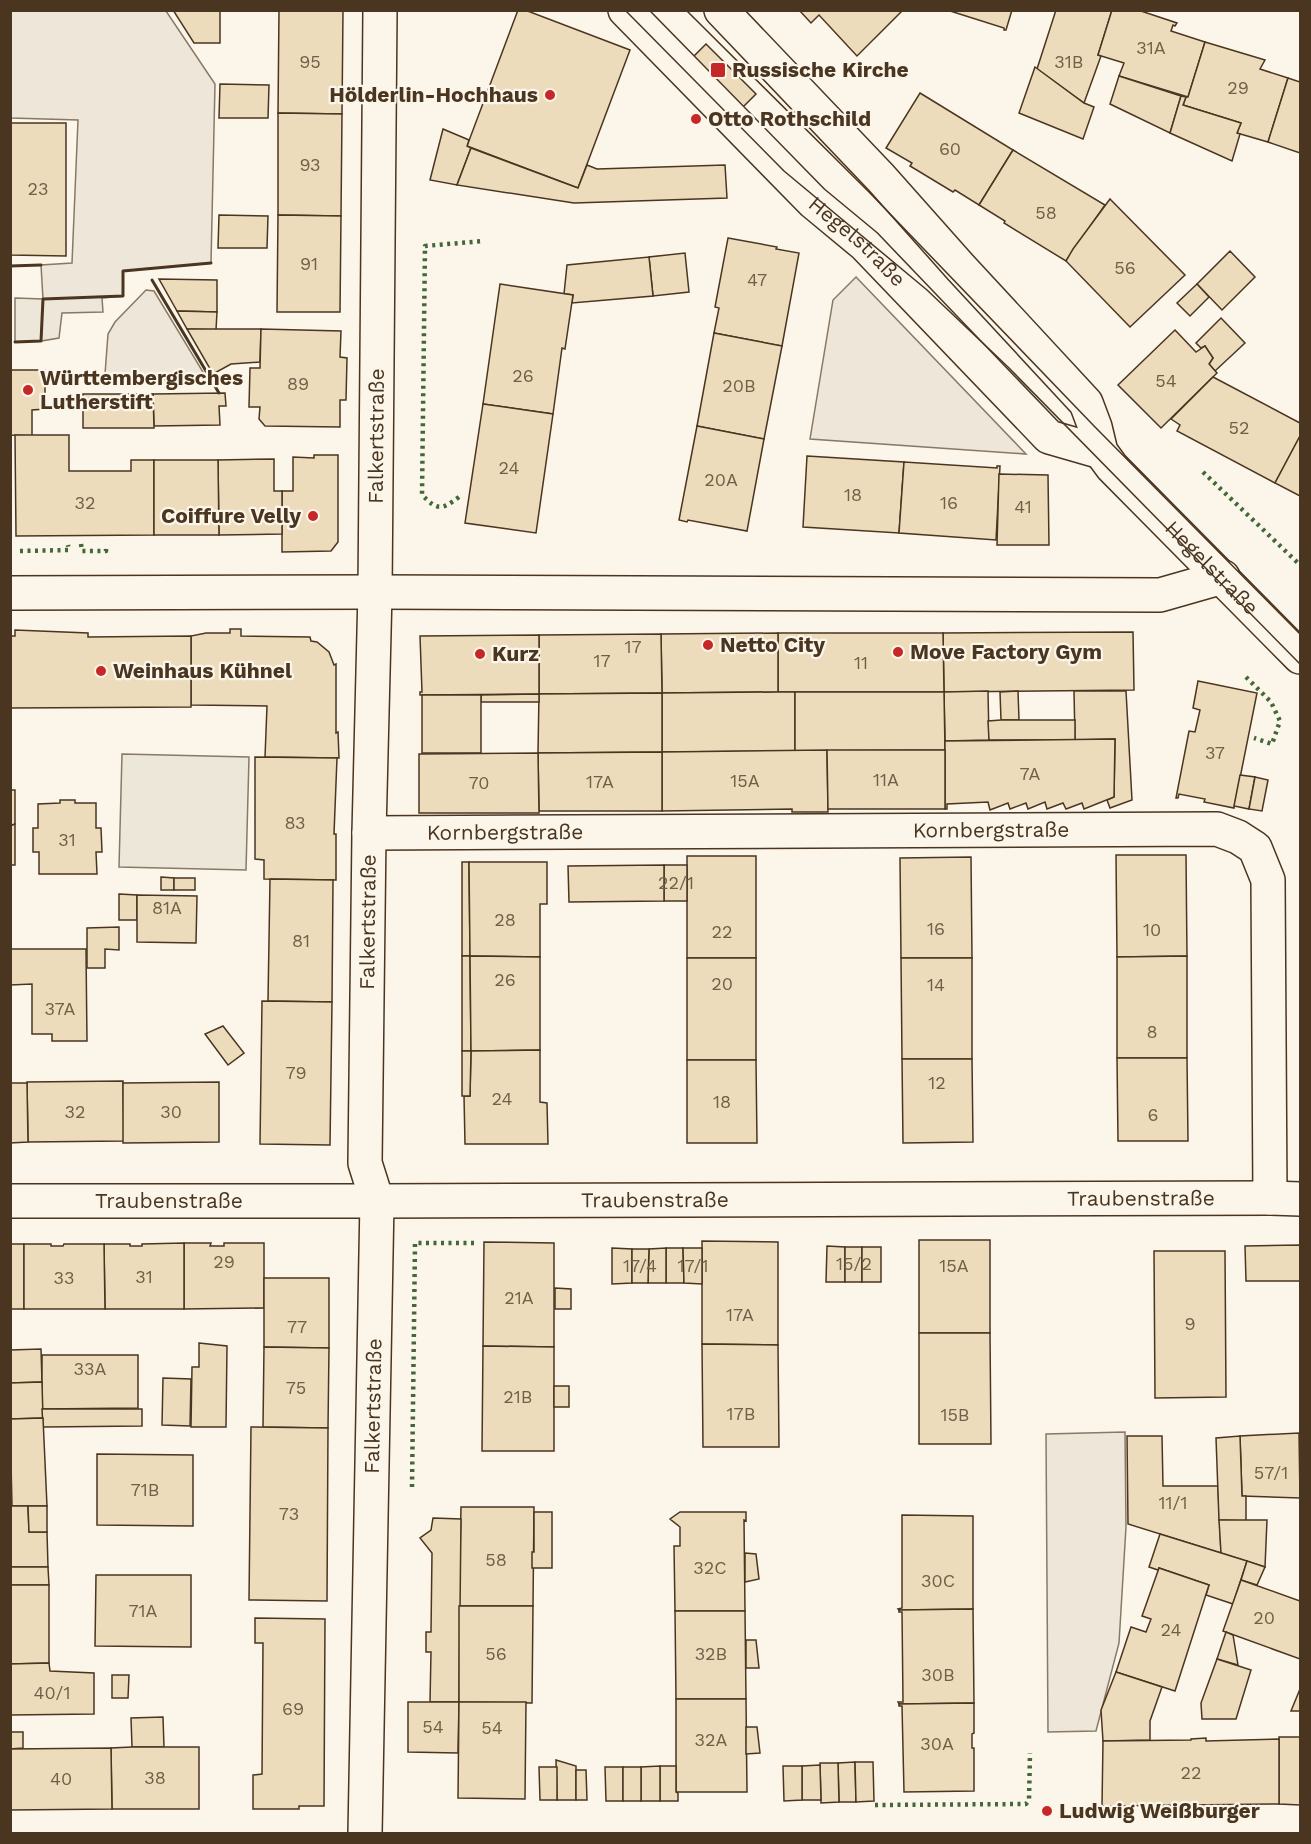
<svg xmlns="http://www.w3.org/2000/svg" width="1311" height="1844" font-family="'Work Sans',sans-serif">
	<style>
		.green { fill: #ede6d9; stroke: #887966; stroke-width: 1.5 }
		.parking { fill: #ede7d9; stroke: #887966; stroke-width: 1.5 }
		.building { fill: #ecdcbc; stroke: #4a3520; stroke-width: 1.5 }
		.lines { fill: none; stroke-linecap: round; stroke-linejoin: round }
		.minor-casing { stroke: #4a3520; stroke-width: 36 }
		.minor { stroke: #fbf6e9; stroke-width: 33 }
		.tram { stroke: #4a3520; stroke-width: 1.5 }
		.hedge { stroke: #436837; stroke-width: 4.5; stroke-dasharray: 3 4.5; stroke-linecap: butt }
		.wall { stroke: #4a3520; stroke-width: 3 }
		.poi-dot { fill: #c62828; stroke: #fbf6e9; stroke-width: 2 }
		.labels { text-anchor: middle; stroke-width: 4.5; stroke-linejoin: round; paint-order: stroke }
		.number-label { font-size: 18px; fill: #725f47 }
		.poi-label { font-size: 21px; font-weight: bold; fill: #4a3520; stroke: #fbf6e9; text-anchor: start }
		.street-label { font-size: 21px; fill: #4a3520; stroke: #fbf6e9 }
	</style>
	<rect width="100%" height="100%" fill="#fbf6e9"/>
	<g class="green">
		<path d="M11 11H166L215 84 211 263 123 271V296L102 298 103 312 62 313 59 338 41 341 43 299 41 265 72 263 78 120 11 118Z"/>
		<path d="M856 277 1026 454 810 439 833 300Z"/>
		<path d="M146 290 154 291 206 377 115 383 108 380 105 374 108 334 115 322Z"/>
		<path d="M1125 1432 1126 1527 1119 1643 1096 1731 1048 1732 1046 1434Z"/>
	</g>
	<g class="parking">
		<path d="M15 298 43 299 41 341 15 342Z"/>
		<path d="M122 754 249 757 246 870 119 867Z"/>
	</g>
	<g class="building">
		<path d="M173 10H220V43H194Z"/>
		<path d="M279 10H343L342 114 278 113Z"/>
		<path d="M518 10H525L630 50 578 188 467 146Z"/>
		<path d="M799 10H903L857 56 819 15 811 23Z"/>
		<path d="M947 10H1012L1006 30H1004V28Z"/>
		<path d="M1056 10H1112L1098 55 1101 56 1084 103 1037 69Z"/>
		<path d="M1112 10H1138L1177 23 1175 26 1173 25 1171 31 1205 42 1188 97 1119 76 1124 63 1098 55Z"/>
		<path d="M1205 42 1265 60 1260 69 1288 78 1268 142 1237 133 1241 123 1183 105 1186 97H1188Z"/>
		<path d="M706 44 756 94 741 109 692 58Z"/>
		<path d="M1035 67 1084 103 1094 107 1083 139 1019 113Z"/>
		<path d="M1119 76 1181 96 1170 133 1110 104Z"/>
		<path d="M1288 78 1300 82V153L1268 142Z"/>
		<path d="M220 84 269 85 268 118H219Z"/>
		<path d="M920 93 1013 150 979 205 955 190 953 192 910 166 912 163 886 148Z"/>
		<path d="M1181 96 1186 97 1183 105 1241 123 1237 133 1240 134 1232 161 1170 133Z"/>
		<path d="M278 113 342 114 341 216 278 215Z"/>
		<path d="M10 123H66V256L10 255Z"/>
		<path d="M443 129 469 140 467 146 471 148 457 185 430 180Z"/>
		<path d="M471 148 578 188 587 165 597 169 725 165 727 198 574 203 457 185Z"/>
		<path d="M1013 150 1105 205 1066 261 1004 223 1005 221 979 205Z"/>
		<path d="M1110 199 1185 275 1130 327 1066 261 1073 249Z"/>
		<path d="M219 215 268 216 267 248H218Z"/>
		<path d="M278 215 341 216 340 312H277Z"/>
		<path d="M728 238 777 247 776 249 799 253 782 346 714 333 719 308 715 307Z"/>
		<path d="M1230 251 1255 277 1222 310 1197 284Z"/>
		<path d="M685 253 689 292 653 296 649 257Z"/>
		<path d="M649 257 653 296 572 303 573 295 564 294 567 265Z"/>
		<path d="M159 279 217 280V312L177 311Z"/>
		<path d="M500 284 573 295 565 349 562 348 553 414 483 404Z"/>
		<path d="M1197 284 1209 297 1190 316 1177 303Z"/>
		<path d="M177 311 217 312 216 330 187 329Z"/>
		<path d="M1221 318 1245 343 1215 371 1209 364 1213 358 1205 346 1201 348 1196 343Z"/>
		<path d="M187 329H261L260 362 231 364 213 374Z"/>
		<path d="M261 329 341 331 340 357 347 358 346 400H340V427L265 426 259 419 260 407H249L250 368H260Z"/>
		<path d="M1175 330 1196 352 1205 346 1213 358 1209 364 1217 373 1161 428 1118 385Z"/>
		<path d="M714 333 782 346 764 439 697 426Z"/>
		<path d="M10 370H45V409L32 410V436L10 435Z"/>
		<path d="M1213 377 1300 423V436L1275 483 1177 431 1180 425 1171 419Z"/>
		<path d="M225 393 226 406H219L220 425 154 426 153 394Z"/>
		<path d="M83 394H153L154 428H83Z"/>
		<path d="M483 404 553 414 536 533 465 523Z"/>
		<path d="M697 426 764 439 747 531 688 520 687 522 679 520Z"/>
		<path d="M15 435H69V471H131V460H154V535L16 536Z"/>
		<path d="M1300 436V496L1275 483Z"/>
		<path d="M314 455H338V542L331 551 282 552V491H293V457L314 458Z"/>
		<path d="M807 456 904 462 899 533 803 527Z"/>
		<path d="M274 459V491H282V534L219 535 218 460Z"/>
		<path d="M154 460H218L219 535H154Z"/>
		<path d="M904 462 997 468V466H1000L996 540 899 533Z"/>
		<path d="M999 474 1048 475 1049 545H997Z"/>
		<path d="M230 629H241V636L310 637 311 641 317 642 329 652 334 665 336 664V733L338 732 339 758 265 757 267 706 191 705V636L206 633H230Z"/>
		<path d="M15 630 88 633V637L191 636V707L10 708V636H15Z"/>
		<path d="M1133 632 1134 690 944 692 943 633Z"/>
		<path d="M778 633H943L944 692H778Z"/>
		<path d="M778 633V692L662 693 661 634Z"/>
		<path d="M661 634 662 693 539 694V635Z"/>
		<path d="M539 635V694L420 695V692H422L420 636Z"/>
		<path d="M1198 681 1257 693 1234 808 1204 802 1205 799 1179 794 1178 798H1176L1189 731 1195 732 1200 710 1193 708Z"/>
		<path d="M988 691 989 740 945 741 944 692Z"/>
		<path d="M1018 691 1019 720H1001L1000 692Z"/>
		<path d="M1074 691H1126L1132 800 1110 808 1107 800 1114 797 1115 739 1075 740Z"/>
		<path d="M778 692H795V751L662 752V693Z"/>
		<path d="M795 692H944L945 750 795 751Z"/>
		<path d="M662 693V752L538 753 539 694Z"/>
		<path d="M539 694V702H481V695Z"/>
		<rect x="422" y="695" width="59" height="58"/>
		<path d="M1001 720H1075V740H989L988 721Z"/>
		<path d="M1115 739 1114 797 1084 809 1082 803 1066 809 1063 803 1047 809 1045 802 1028 809 1026 803 1010 809 1008 803 990 810 988 802 947 804V809H945V741Z"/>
		<path d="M827 750 828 812H792V809L662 811V752Z"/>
		<path d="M827 750H945V809H828Z"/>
		<path d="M662 752V811H539L538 753Z"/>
		<path d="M538 753 539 813H419V754Z"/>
		<path d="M255 757 337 758 334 834H336V880L264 879V860L255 859Z"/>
		<path d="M1240 775 1255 777 1249 809 1234 806Z"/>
		<path d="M1255 777 1268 780 1262 811 1249 809Z"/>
		<path d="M10 790H15V824L10 826Z"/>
		<path d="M60 800H75V803H96V828H101L102 852H96L97 874H39V852H33V828H38V804L60 803Z"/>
		<path d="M15 824V865H10V826Z"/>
		<path d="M1116 855H1186L1187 956 1117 957Z"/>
		<rect x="687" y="856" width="69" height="102"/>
		<path d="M971 857 972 958H901L900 858Z"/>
		<path d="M462 862H469L470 956H462Z"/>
		<path d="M469 862H547V904H540V957L470 956Z"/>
		<rect x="664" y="865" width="23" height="36"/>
		<path d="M664 865V901L569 902 568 866Z"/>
		<path d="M161 877 174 878V890H161Z"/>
		<rect x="174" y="878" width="21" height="12"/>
		<path d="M270 879 333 880 332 1002 268 1001Z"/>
		<path d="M119 894 137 895V920H119Z"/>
		<path d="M137 895 197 896 196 943 137 942Z"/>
		<path d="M119 927V950L105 949V968H87V928Z"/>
		<path d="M10 949H86L87 1041H52V1034H32V984L10 985Z"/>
		<path d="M462 956H470L471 1051H462Z"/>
		<path d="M470 956 540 957V1050L471 1051Z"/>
		<path d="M1187 956V1058H1117V957Z"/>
		<rect x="687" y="958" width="69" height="102"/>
		<path d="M901 958H972V1059H902Z"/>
		<path d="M262 1001 332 1002 330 1145 260 1144Z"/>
		<path d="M223 1026 244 1053 228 1065 205 1034Z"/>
		<path d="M540 1050V1102L547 1103 548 1144H465L464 1096H470L471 1051Z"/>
		<path d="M462 1051H471L470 1096H462Z"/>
		<path d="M1117 1058H1187L1188 1141H1118Z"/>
		<path d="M902 1059H972L973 1142 903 1143Z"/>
		<path d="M687 1060H756L757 1143H687Z"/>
		<path d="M123 1081 124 1141 28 1142 27 1082Z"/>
		<path d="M219 1082V1142L123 1143V1083Z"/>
		<path d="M10 1083H27L28 1142 10 1143Z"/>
		<rect x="919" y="1240" width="71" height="93"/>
		<path d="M702 1241 778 1242V1345L702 1344Z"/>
		<path d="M484 1242 554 1243V1347L483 1346Z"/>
		<path d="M184 1243H211L210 1246H224V1243H264V1308L184 1309Z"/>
		<path d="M184 1243V1309H105L104 1244H130V1246H142V1244Z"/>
		<rect x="10" y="1244" width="14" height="65"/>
		<path d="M24 1244H51V1246H63L64 1244H104L105 1309H24Z"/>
		<path d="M1300 1245V1281H1246L1245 1246Z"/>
		<path d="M827 1246 845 1247V1282H826Z"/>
		<rect x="845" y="1247" width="17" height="35"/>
		<rect x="862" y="1247" width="19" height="35"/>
		<path d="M612 1248 632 1249V1283L612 1284Z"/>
		<path d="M666 1248H683L684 1283H666Z"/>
		<path d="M666 1248V1283H648L649 1249Z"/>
		<path d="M683 1248H702V1284L684 1283Z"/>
		<path d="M632 1249H649L648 1283H632Z"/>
		<path d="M1154 1251H1225L1226 1397 1155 1398Z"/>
		<path d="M264 1278H329V1348L264 1347Z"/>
		<path d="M555 1288 571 1289V1309H555Z"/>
		<path d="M919 1333H990L991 1444H919Z"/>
		<path d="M199 1343 227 1346 226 1427H191L192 1367H199Z"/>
		<path d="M702 1344 778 1345 779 1447H703Z"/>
		<path d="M483 1346 554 1347V1451H482Z"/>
		<path d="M264 1347 329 1348 328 1428 263 1427Z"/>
		<path d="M41 1349 42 1382 10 1383V1350Z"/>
		<path d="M42 1355H138V1408L42 1409Z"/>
		<path d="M163 1378 191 1379 190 1426 162 1425Z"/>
		<path d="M42 1382 43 1418 10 1419V1383Z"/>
		<rect x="554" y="1386" width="15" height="21"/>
		<path d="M42 1409H142V1426L43 1427Z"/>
		<path d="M43 1418 47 1506H12L10 1419Z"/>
		<path d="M251 1427 328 1428 327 1601 249 1600Z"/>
		<path d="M1299 1433 1300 1498 1242 1496 1240 1436Z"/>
		<path d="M1127 1436H1162L1163 1486H1218L1221 1553 1128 1524Z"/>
		<path d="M1240 1436 1242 1496H1246V1521L1219 1520 1216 1438Z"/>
		<path d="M97 1454 193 1455V1526L97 1525Z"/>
		<path d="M10 1506H28L29 1532H47L48 1567H10Z"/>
		<path d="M28 1506H47V1532H29Z"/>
		<path d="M461 1507H534L533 1606H459Z"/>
		<path d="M534 1512H552V1568H532V1552H534Z"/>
		<path d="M680 1512H746V1521L744 1520 745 1611H675L674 1546H680V1527L670 1519Z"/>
		<path d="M902 1515 973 1516V1609L899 1610 898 1609 902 1608Z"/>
		<path d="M433 1518 461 1519 459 1702H430L431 1652H426V1632H431L432 1553 420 1538 431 1530Z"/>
		<path d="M1219 1520H1267L1265 1567 1221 1553Z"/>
		<path d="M1160 1534 1247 1561 1233 1604 1206 1595 1209 1585 1159 1568 1158 1570 1149 1567Z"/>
		<path d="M745 1553 756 1554 759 1579 745 1582Z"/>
		<path d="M1247 1561 1265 1567 1257 1585 1241 1580Z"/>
		<path d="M10 1567H48L49 1585H10Z"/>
		<path d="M1159 1568 1209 1585 1175 1691 1116 1672 1131 1627 1146 1632 1151 1619 1142 1616Z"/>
		<path d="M96 1575H191V1647L95 1646Z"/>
		<path d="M1241 1580 1300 1601V1659L1223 1631Z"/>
		<path d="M10 1585H49V1663L10 1664Z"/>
		<path d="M459 1606H533L532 1703 459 1702Z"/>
		<path d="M973 1609 974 1703 899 1704 898 1702H903L902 1612H899V1610Z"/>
		<path d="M675 1611H745L746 1699H676Z"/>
		<path d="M255 1618 325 1619 324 1806H299V1809H253V1775L262 1774 263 1643H255Z"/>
		<path d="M1226 1632 1233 1635 1238 1665 1217 1659Z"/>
		<path d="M746 1640H756L759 1668H746Z"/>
		<path d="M1217 1659 1251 1670 1236 1719H1202L1201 1703Z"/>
		<path d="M49 1663 50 1671 94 1673V1714L10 1715V1664Z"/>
		<path d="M1116 1672 1162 1687 1150 1721V1740L1103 1741 1101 1710Z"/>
		<path d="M112 1675H129L128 1698H112Z"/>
		<path d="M1300 1689V1711H1291Z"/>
		<path d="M676 1699H746L747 1792H676Z"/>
		<path d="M408 1702H459L458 1753 408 1752Z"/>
		<path d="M459 1702H526L525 1799 458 1798Z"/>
		<path d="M974 1703V1733L972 1734V1748H974V1791L904 1792 902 1706H899V1704Z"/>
		<path d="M163 1717 164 1747H132L131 1718Z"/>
		<path d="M746 1727H757L760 1753 746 1754Z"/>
		<path d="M10 1732H23V1748L10 1749Z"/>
		<path d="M1279 1737H1300V1805L1279 1804Z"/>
		<path d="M1206 1738V1741L1279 1739V1804L1102 1806 1103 1741 1191 1740V1739Z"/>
		<path d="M132 1747H199V1809H112L111 1748Z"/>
		<path d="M111 1748 112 1809 10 1810V1749Z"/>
		<path d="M556 1760 576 1766V1800H557Z"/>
		<path d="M855 1762 856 1802H839L838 1763Z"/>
		<path d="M855 1762H873L874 1801 856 1802Z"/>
		<path d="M820 1763H838L839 1802 821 1803Z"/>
		<path d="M820 1765 821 1800H802V1766Z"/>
		<path d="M660 1766H676V1792L678 1793V1801H660Z"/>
		<path d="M660 1766V1801H641V1767Z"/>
		<path d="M783 1766H802V1800L784 1801Z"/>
		<path d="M539 1767H557V1800H540Z"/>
		<path d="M605 1767H623V1801H606Z"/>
		<rect x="623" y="1767" width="18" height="34"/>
		<path d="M576 1770H586L587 1800H576Z"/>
	</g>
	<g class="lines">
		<g class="minor-casing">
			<g id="minor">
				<path id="s1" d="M625 10 813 202 865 245 1049 437 1101 452"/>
				<path id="s2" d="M721 10 881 178 961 268 1086 403 1095 427 1101 452 1112 467 1300 657"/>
				<path d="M10 593 375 592 1160 595 1223 577"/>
				<path id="s3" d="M369 833 1217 829 1238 837 1255 848 1268 880 1270 1198"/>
				<path id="s4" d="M10 1201H377L1270 1198 1300 1199"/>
				<path id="s5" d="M365 1834 377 1201 365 1163 369 833 375 592 380 10"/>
			</g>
		</g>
		<use href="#minor" class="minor"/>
		<g class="tram">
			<path d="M625 10 784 171 927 290 1008 367 1300 664"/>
			<path d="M686 10 869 192 1095 427 1300 634"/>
		</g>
		<g class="hedge">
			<path d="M1203 472 1300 565"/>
			<path d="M459 497C441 510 438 511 422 495L425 246 483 241"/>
			<path d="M81 544 82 551H106V546"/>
			<path d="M20 551 69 550 68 545"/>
			<path d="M1246 677 1271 702 1280 721 1272 744 1254 738"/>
			<path d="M412 1487 415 1243H477"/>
			<path d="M875 1805 1026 1804 1029 1800 1030 1753"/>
		</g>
		<g class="wall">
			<path d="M10 266 41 265"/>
			<path d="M152 280 219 393"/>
			<path d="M15 342 41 341 43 299 123 296V271L211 263"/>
		</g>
	</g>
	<g class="poi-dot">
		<rect x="710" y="62" width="16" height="16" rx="3"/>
		<circle cx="550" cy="95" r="6"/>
		<circle cx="696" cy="119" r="6"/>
		<circle cx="28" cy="390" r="6"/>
		<circle cx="313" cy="516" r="6"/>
		<circle cx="708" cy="645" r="6"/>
		<circle cx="898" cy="652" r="6"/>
		<circle cx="480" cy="654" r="6"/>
		<circle cx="101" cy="671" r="6"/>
		<circle cx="1047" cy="1811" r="6"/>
	</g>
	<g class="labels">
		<g class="number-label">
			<text x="1151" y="54">31A</text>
			<text x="310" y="68">95</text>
			<text x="1069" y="68">31B</text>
			<text x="1238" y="94">29</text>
			<text x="950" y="155">60</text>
			<text x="310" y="171">93</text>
			<text x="38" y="195">23</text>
			<text x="1046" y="219">58</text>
			<text x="309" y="270">91</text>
			<text x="1125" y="274">56</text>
			<text x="757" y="286">47</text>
			<text x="523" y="382">26</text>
			<text x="1166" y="387">54</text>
			<text x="298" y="390">89</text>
			<text x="739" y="392">20B</text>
			<text x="1239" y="434">52</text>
			<text x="509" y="474">24</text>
			<text x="721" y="486">20A</text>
			<text x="853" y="501">18</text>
			<text x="85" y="509">32</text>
			<text x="949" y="509">16</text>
			<text x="1023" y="513">41</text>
			<text x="633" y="653">17</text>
			<text x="602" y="667">17</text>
			<text x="861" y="669">11</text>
			<text x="1215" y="759">37</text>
			<text x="1030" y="780">7A</text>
			<text x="886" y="786">11A</text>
			<text x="745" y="787">15A</text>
			<text x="600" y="788">17A</text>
			<text x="479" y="789">70</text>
			<text x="295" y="829">83</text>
			<text x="67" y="846">31</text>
			<text x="676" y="889">22/1</text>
			<text x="167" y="914">81A</text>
			<text x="505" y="926">28</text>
			<text x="936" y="935">16</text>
			<text x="1152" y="936">10</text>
			<text x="722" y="938">22</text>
			<text x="301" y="947">81</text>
			<text x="505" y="986">26</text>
			<text x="722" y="990">20</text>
			<text x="936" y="991">14</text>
			<text x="60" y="1015">37A</text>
			<text x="1152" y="1038">8</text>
			<text x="296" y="1079">79</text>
			<text x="937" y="1089">12</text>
			<text x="502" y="1105">24</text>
			<text x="722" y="1108">18</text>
			<text x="75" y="1118">32</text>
			<text x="171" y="1118">30</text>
			<text x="1153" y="1121">6</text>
			<text x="224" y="1268">29</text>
			<text x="854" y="1270">15/2</text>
			<text x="640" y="1272">17/4</text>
			<text x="693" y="1272">17/1</text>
			<text x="954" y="1272">15A</text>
			<text x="144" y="1283">31</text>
			<text x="64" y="1284">33</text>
			<text x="519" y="1304">21A</text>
			<text x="740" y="1321">17A</text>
			<text x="1190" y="1330">9</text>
			<text x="297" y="1333">77</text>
			<text x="90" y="1375">33A</text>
			<text x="296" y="1394">75</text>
			<text x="518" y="1403">21B</text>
			<text x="741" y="1420">17B</text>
			<text x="955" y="1421">15B</text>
			<text x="1271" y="1479">57/1</text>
			<text x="145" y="1496">71B</text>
			<text x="1173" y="1509">11/1</text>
			<text x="289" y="1520">73</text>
			<text x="496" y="1566">58</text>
			<text x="710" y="1574">32C</text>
			<text x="938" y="1587">30C</text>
			<text x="143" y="1617">71A</text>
			<text x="1264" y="1624">20</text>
			<text x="1171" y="1636">24</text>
			<text x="496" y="1660">56</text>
			<text x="711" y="1660">32B</text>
			<text x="938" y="1681">30B</text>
			<text x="52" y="1699">40/1</text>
			<text x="293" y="1715">69</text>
			<text x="433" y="1733">54</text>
			<text x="492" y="1734">54</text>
			<text x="711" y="1746">32A</text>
			<text x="937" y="1750">30A</text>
			<text x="1191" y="1779">22</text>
			<text x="155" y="1784">38</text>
			<text x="61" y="1785">40</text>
		</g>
		<g class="poi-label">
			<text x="732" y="77">Russische Kirche</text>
			<text x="538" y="102" text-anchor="end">Hölderlin-Hochhaus</text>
			<text x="708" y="126">Otto Rothschild</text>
			<text x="40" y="385">Württembergisches<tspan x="40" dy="24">Lutherstift</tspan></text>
			<text x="301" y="523" text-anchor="end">Coiffure Velly</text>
			<text x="720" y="652">Netto City</text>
			<text x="910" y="659">Move Factory Gym</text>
			<text x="492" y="661">Kurz</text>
			<text x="113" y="678">Weinhaus Kühnel</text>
			<text x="1059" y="1818">Ludwig Weißburger</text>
		</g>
		<g class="street-label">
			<text dy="7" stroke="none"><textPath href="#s1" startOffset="328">Hegelstraße</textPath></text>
			<text dy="7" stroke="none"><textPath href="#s5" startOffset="1400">Falkertstraße</textPath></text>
			<text dy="7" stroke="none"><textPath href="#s2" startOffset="748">Hegelstraße</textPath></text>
			<text dy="7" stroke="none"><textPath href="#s3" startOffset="622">Kornbergstraße</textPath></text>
			<text dy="7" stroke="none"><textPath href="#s3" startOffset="136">Kornbergstraße</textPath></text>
			<text dy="7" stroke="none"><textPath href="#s5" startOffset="914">Falkertstraße</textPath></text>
			<text dy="7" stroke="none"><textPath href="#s4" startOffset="1131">Traubenstraße</textPath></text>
			<text dy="7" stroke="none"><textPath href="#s4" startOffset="645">Traubenstraße</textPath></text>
			<text dy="7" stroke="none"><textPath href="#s4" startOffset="159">Traubenstraße</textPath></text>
			<text dy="7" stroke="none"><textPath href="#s5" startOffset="428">Falkertstraße</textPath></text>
		</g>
	</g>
	<rect width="1311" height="1844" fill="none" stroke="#4a3520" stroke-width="24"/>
</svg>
